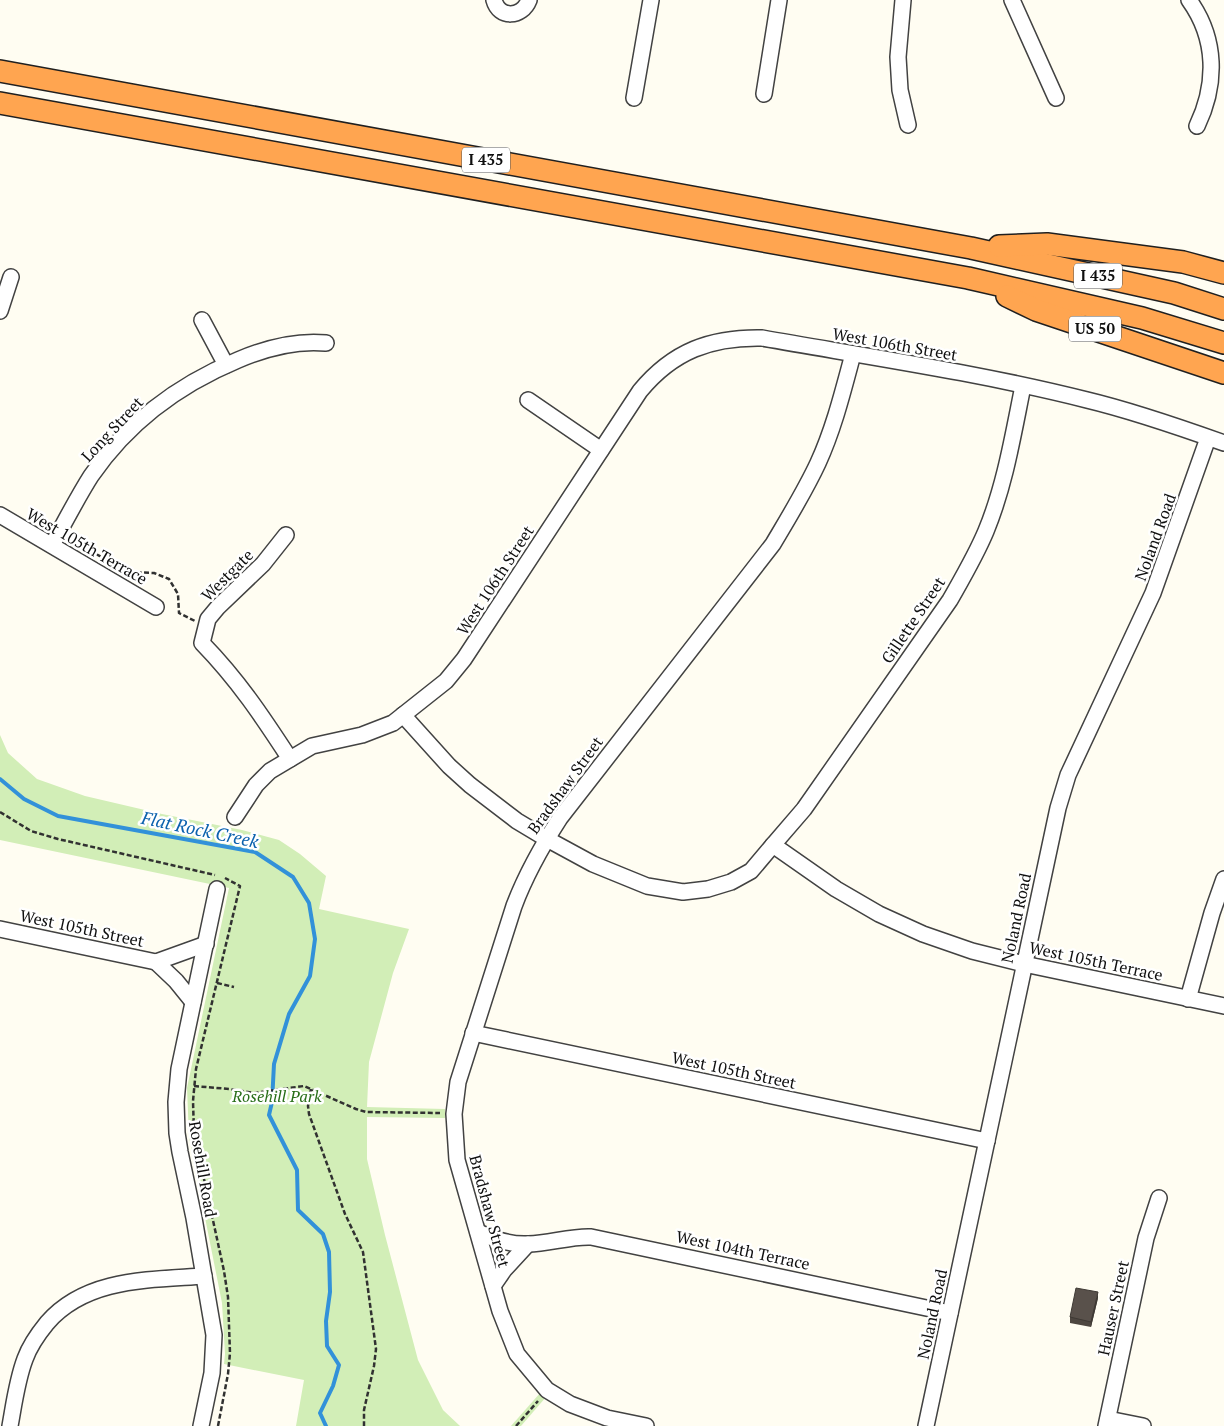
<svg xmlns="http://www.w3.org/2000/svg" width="1224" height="1426" font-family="'PT Serif',serif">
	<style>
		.green { fill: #d2eeb7 }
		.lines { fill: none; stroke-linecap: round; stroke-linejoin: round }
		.stream { stroke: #3291d9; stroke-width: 4 }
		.minor-casing { stroke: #424242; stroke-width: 18 }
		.highway-casing { stroke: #202020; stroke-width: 24 }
		.path { stroke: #313131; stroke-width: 2.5; stroke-dasharray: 5 2.5; stroke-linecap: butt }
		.minor { stroke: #fff; stroke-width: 15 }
		.highway { stroke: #ffa550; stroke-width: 21 }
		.wall { fill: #4d4640 }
		.shaded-wall { fill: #3e3934 }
		.building { fill: #59514b; stroke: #3e3934 }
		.labels { text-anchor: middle; stroke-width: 5; stroke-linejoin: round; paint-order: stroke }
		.shield { fill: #fff; stroke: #575757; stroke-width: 1 }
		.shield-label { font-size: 15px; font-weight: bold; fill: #0f0f0f }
		.street-label { font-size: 16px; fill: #0f0f0f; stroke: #fff }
		.park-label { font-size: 16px; font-style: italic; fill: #286e19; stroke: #fff }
		.water-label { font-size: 18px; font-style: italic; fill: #0c62ae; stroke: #fff }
	</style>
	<rect width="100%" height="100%" fill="#fffdf2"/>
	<g class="green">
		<path d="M0 735 8 753 37 779 85 796 162 814 242 830 279 840 300 854 326 876 319 909 409 929 393 973 369 1062 367 1107 445 1109V1118L367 1117V1159L385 1235 418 1360 443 1410 460 1426H296L304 1380 224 1364 225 1354 222 1303 189 1137 187 1088 229 888 0 840Z"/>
		<path d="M541 1392 546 1397 521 1426H511Z"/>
	</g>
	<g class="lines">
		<path class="stream" d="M0 779 24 799 58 816 255 852 293 877 309 903 315 939 310 976 289 1014 274 1064 272 1102 269 1115 297 1170 298 1210 323 1234 329 1252 330 1292 326 1321 327 1346 339 1365 333 1386 320 1413 326 1426"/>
		<g class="minor-casing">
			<g id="minor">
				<path d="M494 0C499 19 522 18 529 0"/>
				<path d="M903 0 898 57 900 90 908 125"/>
				<path d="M1012 0 1056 98"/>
				<path d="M1189 0C1217 39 1217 84 1197 126"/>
				<path d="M764 94 779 0"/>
				<path d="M634 98 651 0"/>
				<path d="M0 311 11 277"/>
				<path d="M202 320 226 365"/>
				<path d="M528 400 601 450"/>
				<path d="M0 515 156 607"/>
				<path d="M286 535 263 564 218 607 208 619 202 643C238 680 262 716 290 759"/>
				<path d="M52 545C65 522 77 498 91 476 128 422 178 385 238 360 266 348 295 340 326 343"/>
				<path d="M403 715 449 766 470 785 517 821 547 839 593 864 647 886 683 892 708 889 731 882 751 871 773 845 804 809 950 600C963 577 976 555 986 531 1005 485 1013 435 1023 386"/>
				<path d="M235 817 256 785 270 771 312 746 362 735 393 723 446 681 464 659 640 391C673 351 711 337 762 338 870 357 980 373 1087 400 1133 411 1179 427 1224 443"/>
				<path d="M773 845 836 889 879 914 923 934 972 951 1024 964 1224 1006"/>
				<path d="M0 929 156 962 206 944"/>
				<path d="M156 962 176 981 193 1002"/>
				<path d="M1188 999 1212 913 1224 879"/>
				<path d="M473 1033 987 1141"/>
				<path d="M478 1232C493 1239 510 1245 528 1244 549 1244 570 1236 591 1237L950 1313"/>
				<path d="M493 1286 504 1270 528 1244"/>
				<path d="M1108 1419 1143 1426"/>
				<path d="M10 1426C14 1404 17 1380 25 1359 30 1345 38 1334 47 1323 86 1278 149 1280 204 1276"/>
				<path d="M201 1426 212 1373 214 1335 194 1218 180 1152 177 1133 176 1102 179 1069 217 889"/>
				<path d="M646 1426 607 1418 570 1404 547 1390 517 1354 500 1311 457 1160 454 1114 458 1082 514 906C526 874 542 846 560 818L773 544C789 517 805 491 818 463 834 428 843 391 853 354"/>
				<path d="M926 1426 1058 808 1068 775 1153 593 1208 438"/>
				<path d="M1106 1426 1146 1238 1159 1198"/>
			</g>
		</g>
		<g class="highway-casing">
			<g id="highway">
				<path d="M0 71 971 248 1174 293 1224 309"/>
				<path d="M0 103 968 278 1142 318 1224 343"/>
				<path d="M999 246 1047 244 1183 262 1224 273"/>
				<path d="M1007 296 1036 310 1224 373"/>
			</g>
		</g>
		<g class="path">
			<path d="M96 554 130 572 154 573 169 579 178 594 179 613 195 621"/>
			<path d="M0 812 31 831 58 839 215 875"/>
			<path d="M217 983 234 987"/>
			<path d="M194 1086 229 1089 254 1093 304 1086 356 1109 366 1112 440 1113"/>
			<path d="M311 1089 308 1106 309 1114 345 1214 363 1252 376 1349 374 1366 364 1410V1426"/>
			<path d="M218 1426 228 1374 230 1353 228 1297 224 1271 194 1133 193 1101 196 1069 240 886 225 878"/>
			<path d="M516 1426 538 1401"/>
		</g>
		<use href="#minor" class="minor"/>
		<use href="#highway" class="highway"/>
	</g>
	<path class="wall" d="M1098 1298 1091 1327 1070 1323V1317Z"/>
	<path class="shaded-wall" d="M1098 1292V1298L1091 1327V1322Z"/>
	<path class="building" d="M1076 1288 1098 1292 1091 1322 1070 1317Z"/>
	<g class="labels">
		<g class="shield">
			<rect x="462" y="147.5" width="48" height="25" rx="4"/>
			<rect x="1074" y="263.5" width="48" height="25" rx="4"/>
			<rect x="1069" y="316.5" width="52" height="25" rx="4"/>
		</g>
		<g class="shield-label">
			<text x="486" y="165">I 435</text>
			<text x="1098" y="281">I 435</text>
			<text x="1095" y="334">US 50</text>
		</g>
		<g class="street-label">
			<text transform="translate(895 344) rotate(10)" y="6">West 106th Street</text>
			<text transform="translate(112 429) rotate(-47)" y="6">Long Street</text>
			<text transform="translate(1155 537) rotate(-70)" y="6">Noland Road</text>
			<text transform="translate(87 546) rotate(30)" y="6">West 105th Terrace</text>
			<text transform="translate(227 575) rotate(-45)" y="6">Westgate</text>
			<text transform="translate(495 580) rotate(-57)" y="6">West 106th Street</text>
			<text transform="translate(913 620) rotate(-56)" y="6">Gillette Street</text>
			<text transform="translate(565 785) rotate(-54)" y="6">Bradshaw Street</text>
			<text transform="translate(1016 918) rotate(-78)" y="6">Noland Road</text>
			<text transform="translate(82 928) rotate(12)" y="6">West 105th Street</text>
			<text transform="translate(1096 961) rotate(12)" y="6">West 105th Terrace</text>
			<text transform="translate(734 1070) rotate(12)" y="6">West 105th Street</text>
			<text transform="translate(203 1169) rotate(80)" y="6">Rosehill Road</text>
			<text transform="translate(490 1211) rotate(75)" y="6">Bradshaw Street</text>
			<text transform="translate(743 1250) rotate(12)" y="6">West 104th Terrace</text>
			<text transform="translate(1113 1308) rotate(-78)" y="6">Hauser Street</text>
			<text transform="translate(932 1314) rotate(-78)" y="6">Noland Road</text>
		</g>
		<g class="park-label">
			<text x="277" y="1102">Rosehill Park</text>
		</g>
		<g class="water-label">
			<text transform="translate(200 830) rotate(12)" y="6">Flat Rock Creek</text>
		</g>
	</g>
</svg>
